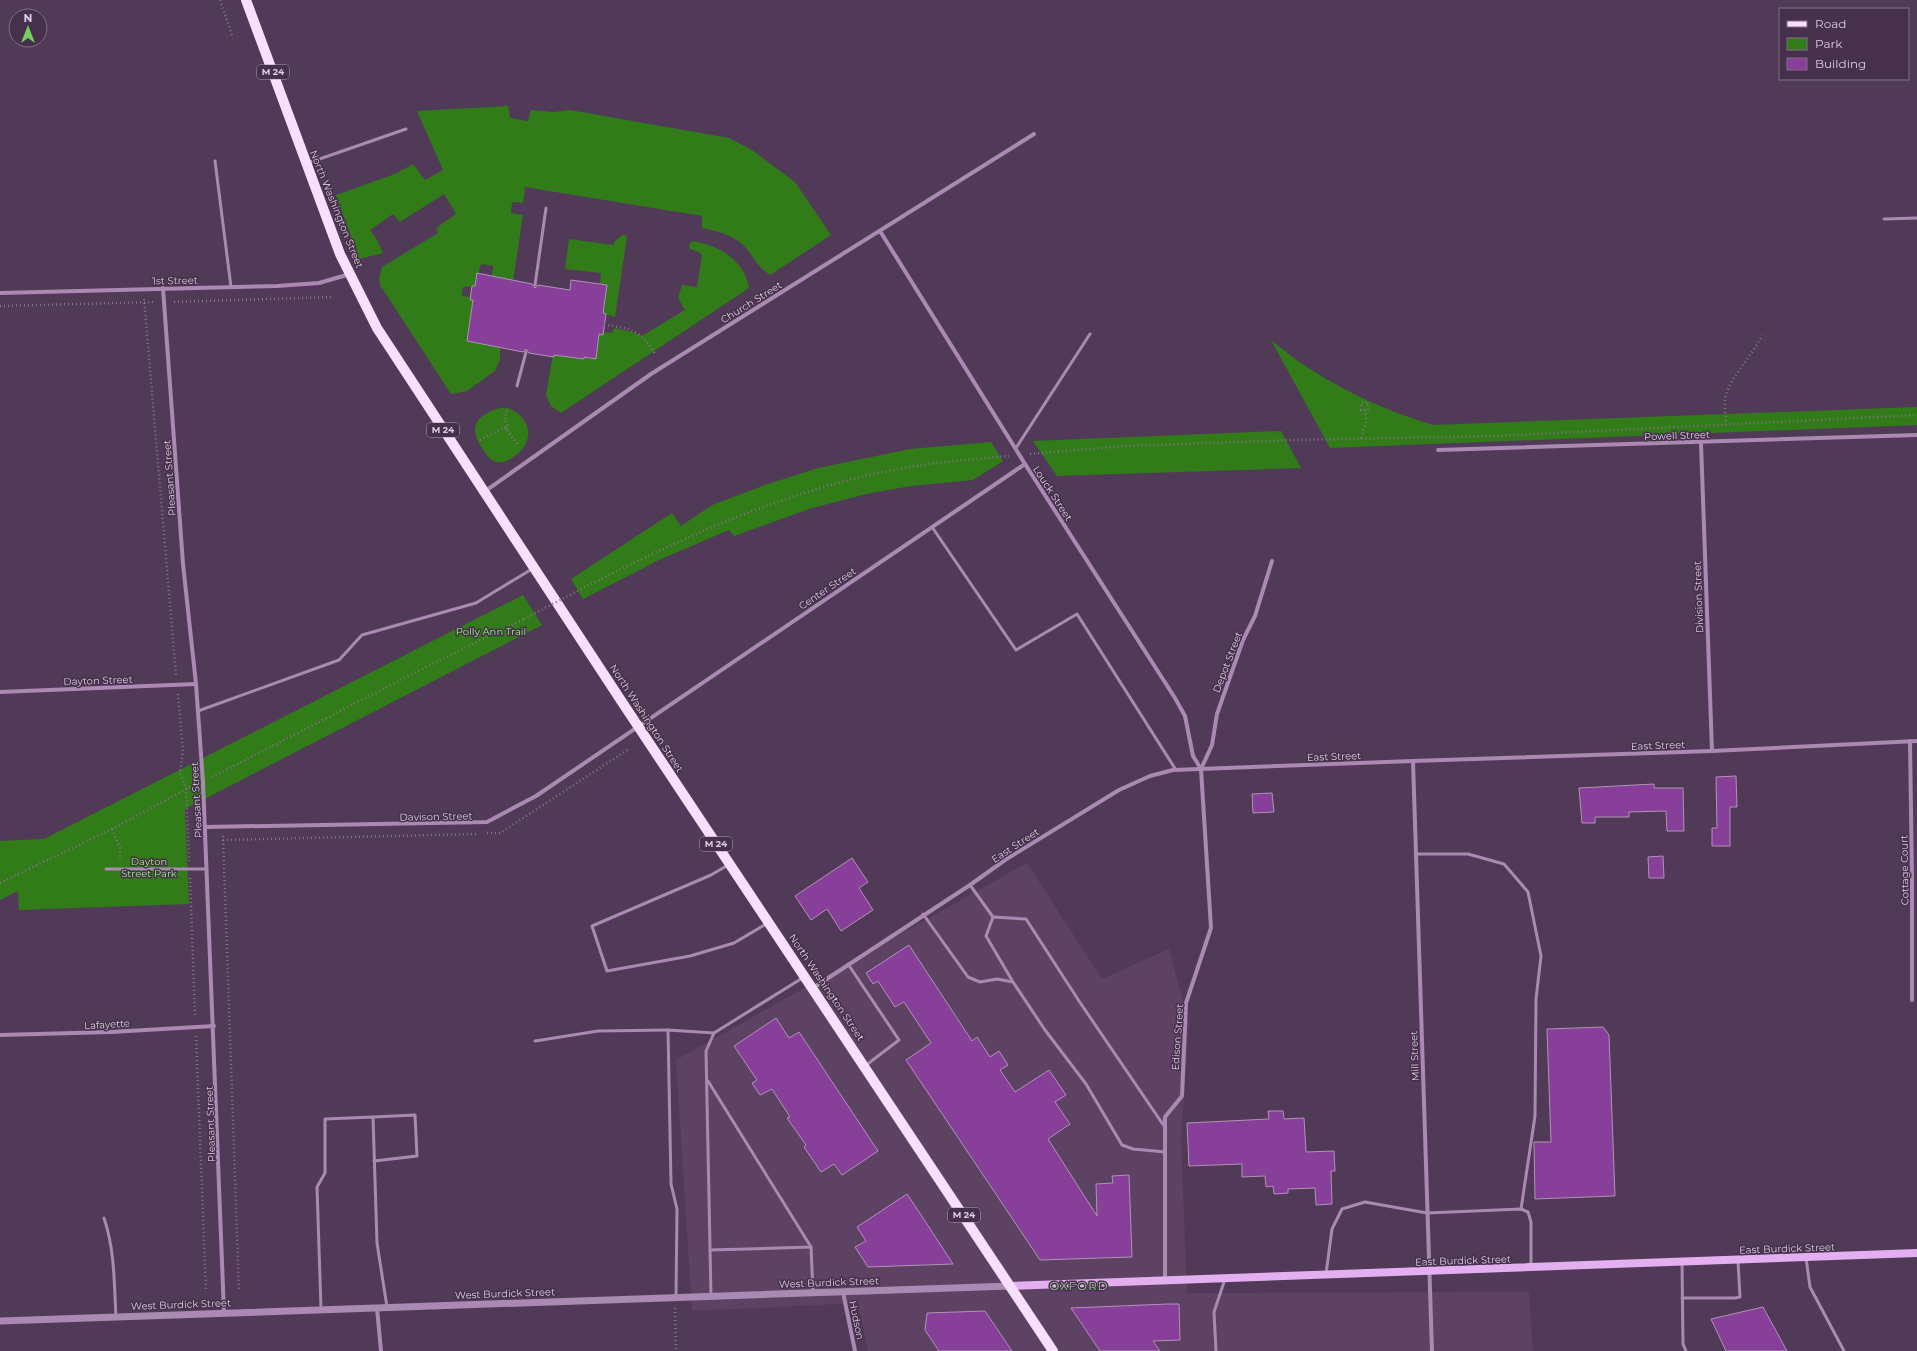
<svg xmlns="http://www.w3.org/2000/svg" width="1917" height="1351" font-family="Montserrat,sans-serif">
	<style>
		.built { fill: #5d4264 }
		.green { fill: #317c19 }
		.building { fill: #883f99; stroke: #af94b5 }
		.lines { fill: none; stroke-linecap: round; stroke-linejoin: round }
		.path { stroke: #85728a; stroke-width: 2.5; stroke-dasharray: 1 3; stroke-linecap: butt }
		.service { stroke: #aa89b2; stroke-width: 3 }
		.minor { stroke: #aa89b2; stroke-width: 4 }
		.tertiary { stroke: #aa89b2; stroke-width: 7 }
		.secondary { stroke: #e3aff0; stroke-width: 8 }
		.primary { stroke: #f8deff; stroke-width: 10 }
		.path-bridge { stroke: #85728a; stroke-width: 2.5; stroke-dasharray: 1 3; stroke-linecap: butt }
		.labels { text-anchor: middle; stroke-width: 3; stroke-linejoin: round; paint-order: stroke }
		.shield { fill: #46304c; stroke: #ae9eb2; stroke-width: 1 }
		.shield-label { font-size: 9px; font-weight: bold; fill: #dacdde }
		.street-label { font-size: 10px; fill: #dacdde; stroke: #46304c }
		.park-label { font-size: 10px; fill: #96f87c; stroke: #46304c }
		.quarter-label { font-size: 12px; letter-spacing: 1px; fill: #9cce90; stroke: #46304c }
	</style>
	<rect width="100%" height="100%" fill="#513a57"/>
	<path class="built" d="M1027 863 1102 979 1169 949 1189 1024 1181 1137 1187 1293 1529 1292 1533 1351H868L858 1303 692 1311 676 1060Z"/>
	<g class="green">
		<path d="M508 106 510 118 528 121 531 110 554 112 570 110 729 138 752 150 795 182 831 235 770 275C758 268 754 257 745 247 735 235 717 231 702 228V216L525 187 523 203 512 202 511 213 523 215 513 281H510V279L492 276 493 266 481 264 475 286 463 287 462 296 471 297 470 300H473L467 340 500 346V360L495 371 467 391 451 394 380 285 379 278 382 267 438 233 436 228 456 214 444 194 400 222 393 214 370 230 377 240 383 253 359 259 336 195 395 174 413 164 425 180 443 170 417 111Z"/>
		<path d="M624 234 627 237 615 317 603 313 607 286 600 284 601 273 565 269 569 239 613 245 615 241Z"/>
		<path d="M692 241C718 245 744 259 749 288L561 413 551 406 546 395 554 349 571 357 596 359 599 334 603 335 604 332 612 333 614 328 633 332 642 336 685 310 678 298 682 285 697 287 702 255 699 252 690 249 689 245Z"/>
		<path d="M1271 340C1319 380 1373 407 1433 425L1917 407V425L1330 448Z"/>
		<path d="M508 408C530 416 536 440 516 455 511 459 503 464 497 462 490 461 486 454 482 448 472 432 471 421 491 411 496 409 502 407 508 408Z"/>
		<path d="M1281 431 1301 468 1057 476 1033 441Z"/>
		<path d="M991 442 1003 461 973 480 911 486 866 494 809 509 734 536 729 530 659 560 583 599 571 579 672 513 681 526 712 505 765 485 818 468 910 449Z"/>
		<path d="M523 595 542 625 185 809 189 904 19 910 18 891 0 900V841L44 839Z"/>
	</g>
	<g class="building">
		<path d="M477 273 532 284 535 288 538 285 570 290 571 280 607 285 603 313 606 314 603 335 599 334 596 359 584 357V359L554 355V357L529 353 526 349 523 352 467 341 473 300H470L472 286H475Z"/>
		<path d="M1736 776 1737 807H1730V846H1712V828H1717L1716 777Z"/>
		<path d="M1654 784V788H1683L1684 831H1667L1666 811 1629 812V817H1595V823H1582L1579 788Z"/>
		<path d="M1272 793 1274 812 1253 813 1252 794Z"/>
		<path d="M1663 856 1664 878H1649L1648 857Z"/>
		<path d="M852 858 868 882 859 888 873 910 841 931 827 909 811 920 795 896Z"/>
		<path d="M909 945 972 1041 977 1037 990 1057 999 1051 1008 1065 1000 1070 1015 1092 1049 1070 1066 1095 1055 1102 1070 1124 1048 1139 1097 1216 1096 1184 1113 1183 1112 1176 1129 1175 1132 1257 1040 1260 906 1060 931 1043 904 1002 895 1007 878 981 873 984 866 973Z"/>
		<path d="M776 1018 789 1038 799 1032 878 1151 842 1175 834 1164 821 1172 804 1147 806 1145 787 1118 790 1117 772 1089 760 1095 752 1083 757 1080 734 1046Z"/>
		<path d="M1603 1027 1609 1035 1615 1196 1535 1199 1534 1142H1551L1547 1029Z"/>
		<path d="M1268 1111H1283L1284 1119 1304 1118 1306 1152 1334 1151 1335 1171H1331L1332 1204 1316 1205 1315 1188 1288 1189V1193L1274 1194 1273 1186 1266 1187 1265 1176 1242 1177V1164L1189 1166 1187 1123 1269 1119Z"/>
		<path d="M907 1194 923 1218 953 1264 868 1267 855 1247 866 1241 857 1227Z"/>
		<path d="M1168 1304H1179L1180 1340 1153 1341 1160 1351H1100L1071 1308Z"/>
		<path d="M1763 1307 1787 1351H1726L1711 1319Z"/>
		<path d="M985 1311 1012 1351H939L925 1330 927 1313Z"/>
	</g>
	<g class="lines">
		<g class="path">
			<path d="M220 0 233 38"/>
			<path d="M144 299 176 675"/>
			<path d="M174 302 333 297"/>
			<path d="M0 306 155 302"/>
			<path d="M604 325C631 328 641 330 655 354"/>
			<path d="M1726 425C1726 417 1724 407 1725 400 1728 378 1753 356 1762 335"/>
			<path d="M506 429 508 424 504 420 508 408"/>
			<path d="M1361 438 1366 423 1365 410H1368V403H1361V410H1365"/>
			<path d="M480 440 505 427 518 445"/>
			<path d="M1030 454 1125 446 1293 440 1494 436 1917 415"/>
			<path d="M591 584C692 533 797 486 910 467 943 461 976 459 1009 456"/>
			<path d="M178 694 183 752 180 773 186 788 189 861"/>
			<path d="M212 777 418 671 524 619"/>
			<path d="M112 829 120 848V860"/>
			<path d="M487 833H500L629 749"/>
			<path d="M223 836 239 1291"/>
			<path d="M223 840 476 834"/>
			<path d="M190 878 195 1017"/>
			<path d="M0 883 112 829 194 785"/>
			<path d="M196 1036 206 1292"/>
			<path d="M675 1308 676 1351"/>
		</g>
		<g class="service">
			<path d="M215 161 231 287"/>
			<path d="M308 163 406 129"/>
			<path d="M1884 219 1917 218"/>
			<path d="M535 285 546 208"/>
			<path d="M517 386 526 352"/>
			<path d="M1016 448 1090 334"/>
			<path d="M932 527 1016 650 1077 614 1176 770"/>
			<path d="M198 711 339 660 362 635 476 603 532 569"/>
			<path d="M1416 854H1468L1504 864 1528 892 1541 956 1536 999 1535 1116 1521 1209"/>
			<path d="M728 865 711 875 592 926 607 971 690 956 734 943 768 923"/>
			<path d="M106 869H207"/>
			<path d="M970 885 993 917 986 936 1013 982"/>
			<path d="M923 914 968 977 980 982 997 979 1013 982 1045 1030 1086 1084 1122 1145 1133 1149 1165 1152"/>
			<path d="M993 917 1026 919 1079 1001 1164 1126"/>
			<path d="M848 964 899 1040 865 1066"/>
			<path d="M535 1041 598 1031 668 1030"/>
			<path d="M708 1081 811 1247 813 1292"/>
			<path d="M373 1117 415 1115 417 1156 374 1161"/>
			<path d="M104 1218C115 1251 114 1283 116 1317"/>
			<path d="M710 1250 811 1247"/>
			<path d="M1806 1258 1810 1287 1844 1351"/>
			<path d="M1682 1262 1683 1344 1686 1351"/>
			<path d="M1326 1274 1332 1229 1342 1209 1365 1202 1427 1213 1521 1209 1528 1212 1531 1222V1265"/>
			<path d="M711 1296 706 1051 714 1033 804 977"/>
			<path d="M676 1297 677 1209 671 1184 668 1030 714 1033"/>
			<path d="M1682 1298H1735L1740 1297 1738 1261"/>
			<path d="M321 1309 317 1187 325 1173V1119L373 1117 377 1243 387 1307"/>
			<path d="M1216 1351 1214 1312 1225 1279"/>
		</g>
		<g class="minor">
			<path d="M880 231 1025 464 1175 698 1185 716 1193 756 1201 769 1211 928 1186 1003 1182 1096 1165 1117V1280"/>
			<path d="M163 288 183 564 196 684 203 782 224 1313"/>
			<path d="M0 293 277 286 319 283 350 274"/>
			<path d="M1701 443 1712 751"/>
			<path d="M1438 450 1917 435"/>
			<path d="M484 492 651 374 1034 134"/>
			<path d="M0 692 196 684"/>
			<path d="M1910 741 1912 879V1000"/>
			<path d="M1413 761 1432 1351"/>
			<path d="M1201 769 1212 745 1217 714 1243 640 1255 616 1272 561"/>
			<path d="M205 827 487 822 536 796 1025 464"/>
			<path d="M813 988 970 885 1005 860 1119 790 1150 776 1173 770 1413 761 1712 751 1917 741"/>
			<path d="M0 1035 111 1032 214 1026"/>
			<path d="M843 1292 855 1351"/>
			<path d="M377 1308 381 1351"/>
		</g>
		<path class="tertiary" d="M0 1321 1011 1286"/>
		<path class="secondary" d="M1011 1286 1917 1253"/>
		<path class="primary" d="M246 0 340 254 377 328 620 699 1053 1351"/>
		<path class="path-bridge" d="M524 619 591 584"/>
	</g>
	<g class="labels">
		<g class="shield">
			<rect x="257" y="65" width="32" height="14" rx="3"/>
			<rect x="427" y="423" width="32" height="14" rx="3"/>
			<rect x="700" y="837" width="32" height="14" rx="3"/>
			<rect x="948" y="1208" width="32" height="14" rx="3"/>
		</g>
		<g class="shield-label">
			<text x="273" y="75">M 24</text>
			<text x="443" y="433">M 24</text>
			<text x="716" y="847">M 24</text>
			<text x="964" y="1218">M 24</text>
		</g>
		<g class="street-label">
			<text transform="translate(337 209) rotate(68)" y="4">North Washington Street</text>
			<text transform="translate(175 280) rotate(-1)" y="4">1st Street</text>
			<text transform="translate(751 302) rotate(-32)" y="4">Church Street</text>
			<text transform="translate(1677 435) rotate(-2)" y="4">Powell Street</text>
			<text transform="translate(169 478) rotate(-94)" y="4">Pleasant Street</text>
			<text transform="translate(1053 493) rotate(57)" y="4">Louck Street</text>
			<text transform="translate(827 588) rotate(-34)" y="4">Center Street</text>
			<text transform="translate(1698 597) rotate(-92)" y="4">Division Street</text>
			<text transform="translate(1227 662) rotate(-69)" y="4">Depot Street</text>
			<text transform="translate(98 680) rotate(-2)" y="4">Dayton Street</text>
			<text transform="translate(647 718) rotate(57)" y="4">North Washington Street</text>
			<text transform="translate(1658 745) rotate(-2)" y="4">East Street</text>
			<text transform="translate(1334 756) rotate(-2)" y="4">East Street</text>
			<text transform="translate(196 800) rotate(-93)" y="4">Pleasant Street</text>
			<text transform="translate(436 816) rotate(-1)" y="4">Davison Street</text>
			<text transform="translate(1015 845) rotate(-33)" y="4">East Street</text>
			<text transform="translate(1904 870) rotate(-91)" y="4">Cottage Court</text>
			<text transform="translate(827 987) rotate(56)" y="4">North Washington Street</text>
			<text transform="translate(107 1024) rotate(-3)" y="4">Lafayette</text>
			<text transform="translate(1177 1037) rotate(-86)" y="4">Edison Street</text>
			<text transform="translate(1414 1056) rotate(-92)" y="4">Mill Street</text>
			<text transform="translate(210 1124) rotate(-92)" y="4">Pleasant Street</text>
			<text transform="translate(1787 1248) rotate(-2)" y="4">East Burdick Street</text>
			<text transform="translate(1463 1260) rotate(-2)" y="4">East Burdick Street</text>
			<text transform="translate(829 1282) rotate(-2)" y="4">West Burdick Street</text>
			<text transform="translate(505 1293) rotate(-2)" y="4">West Burdick Street</text>
			<text transform="translate(181 1304) rotate(-2)" y="4">West Burdick Street</text>
			<text transform="translate(857 1320) rotate(78)" y="4">Hudson</text>
		</g>
		<g class="park-label">
			<text x="491" y="635">Polly Ann Trail</text>
			<text x="149" y="865">Dayton<tspan x="149" dy="12">Street Park</tspan></text>
		</g>
		<g class="quarter-label">
			<text x="1079" y="1290">OXFORD</text>
		</g>
	</g>
	<rect x="1779" y="8" width="130" height="72" fill="#46304c" stroke="#816f86"/>
	<rect x="1787" y="21" width="20" height="6" fill="#f8deff" stroke="#816f86"/>
	<text x="1815" y="28" font-size="12" fill="#dacdde">Road</text>
	<rect x="1787" y="38" width="20" height="12" fill="#317c19" stroke="#816f86"/>
	<text x="1815" y="48" font-size="12" fill="#dacdde">Park</text>
	<rect x="1787" y="58" width="20" height="12" fill="#883f99" stroke="#816f86"/>
	<text x="1815" y="68" font-size="12" fill="#dacdde">Building</text>
	<g transform="translate(28 28)"><circle r="19" fill="#46304c" stroke="#816f86"/>
	<path d="M0-3L7 15L0 10L-7 15Z" fill="#74d25b"/>
	<text y="-6" font-size="11" font-weight="bold" text-anchor="middle" fill="#dacdde">N</text>
	</g>
</svg>
